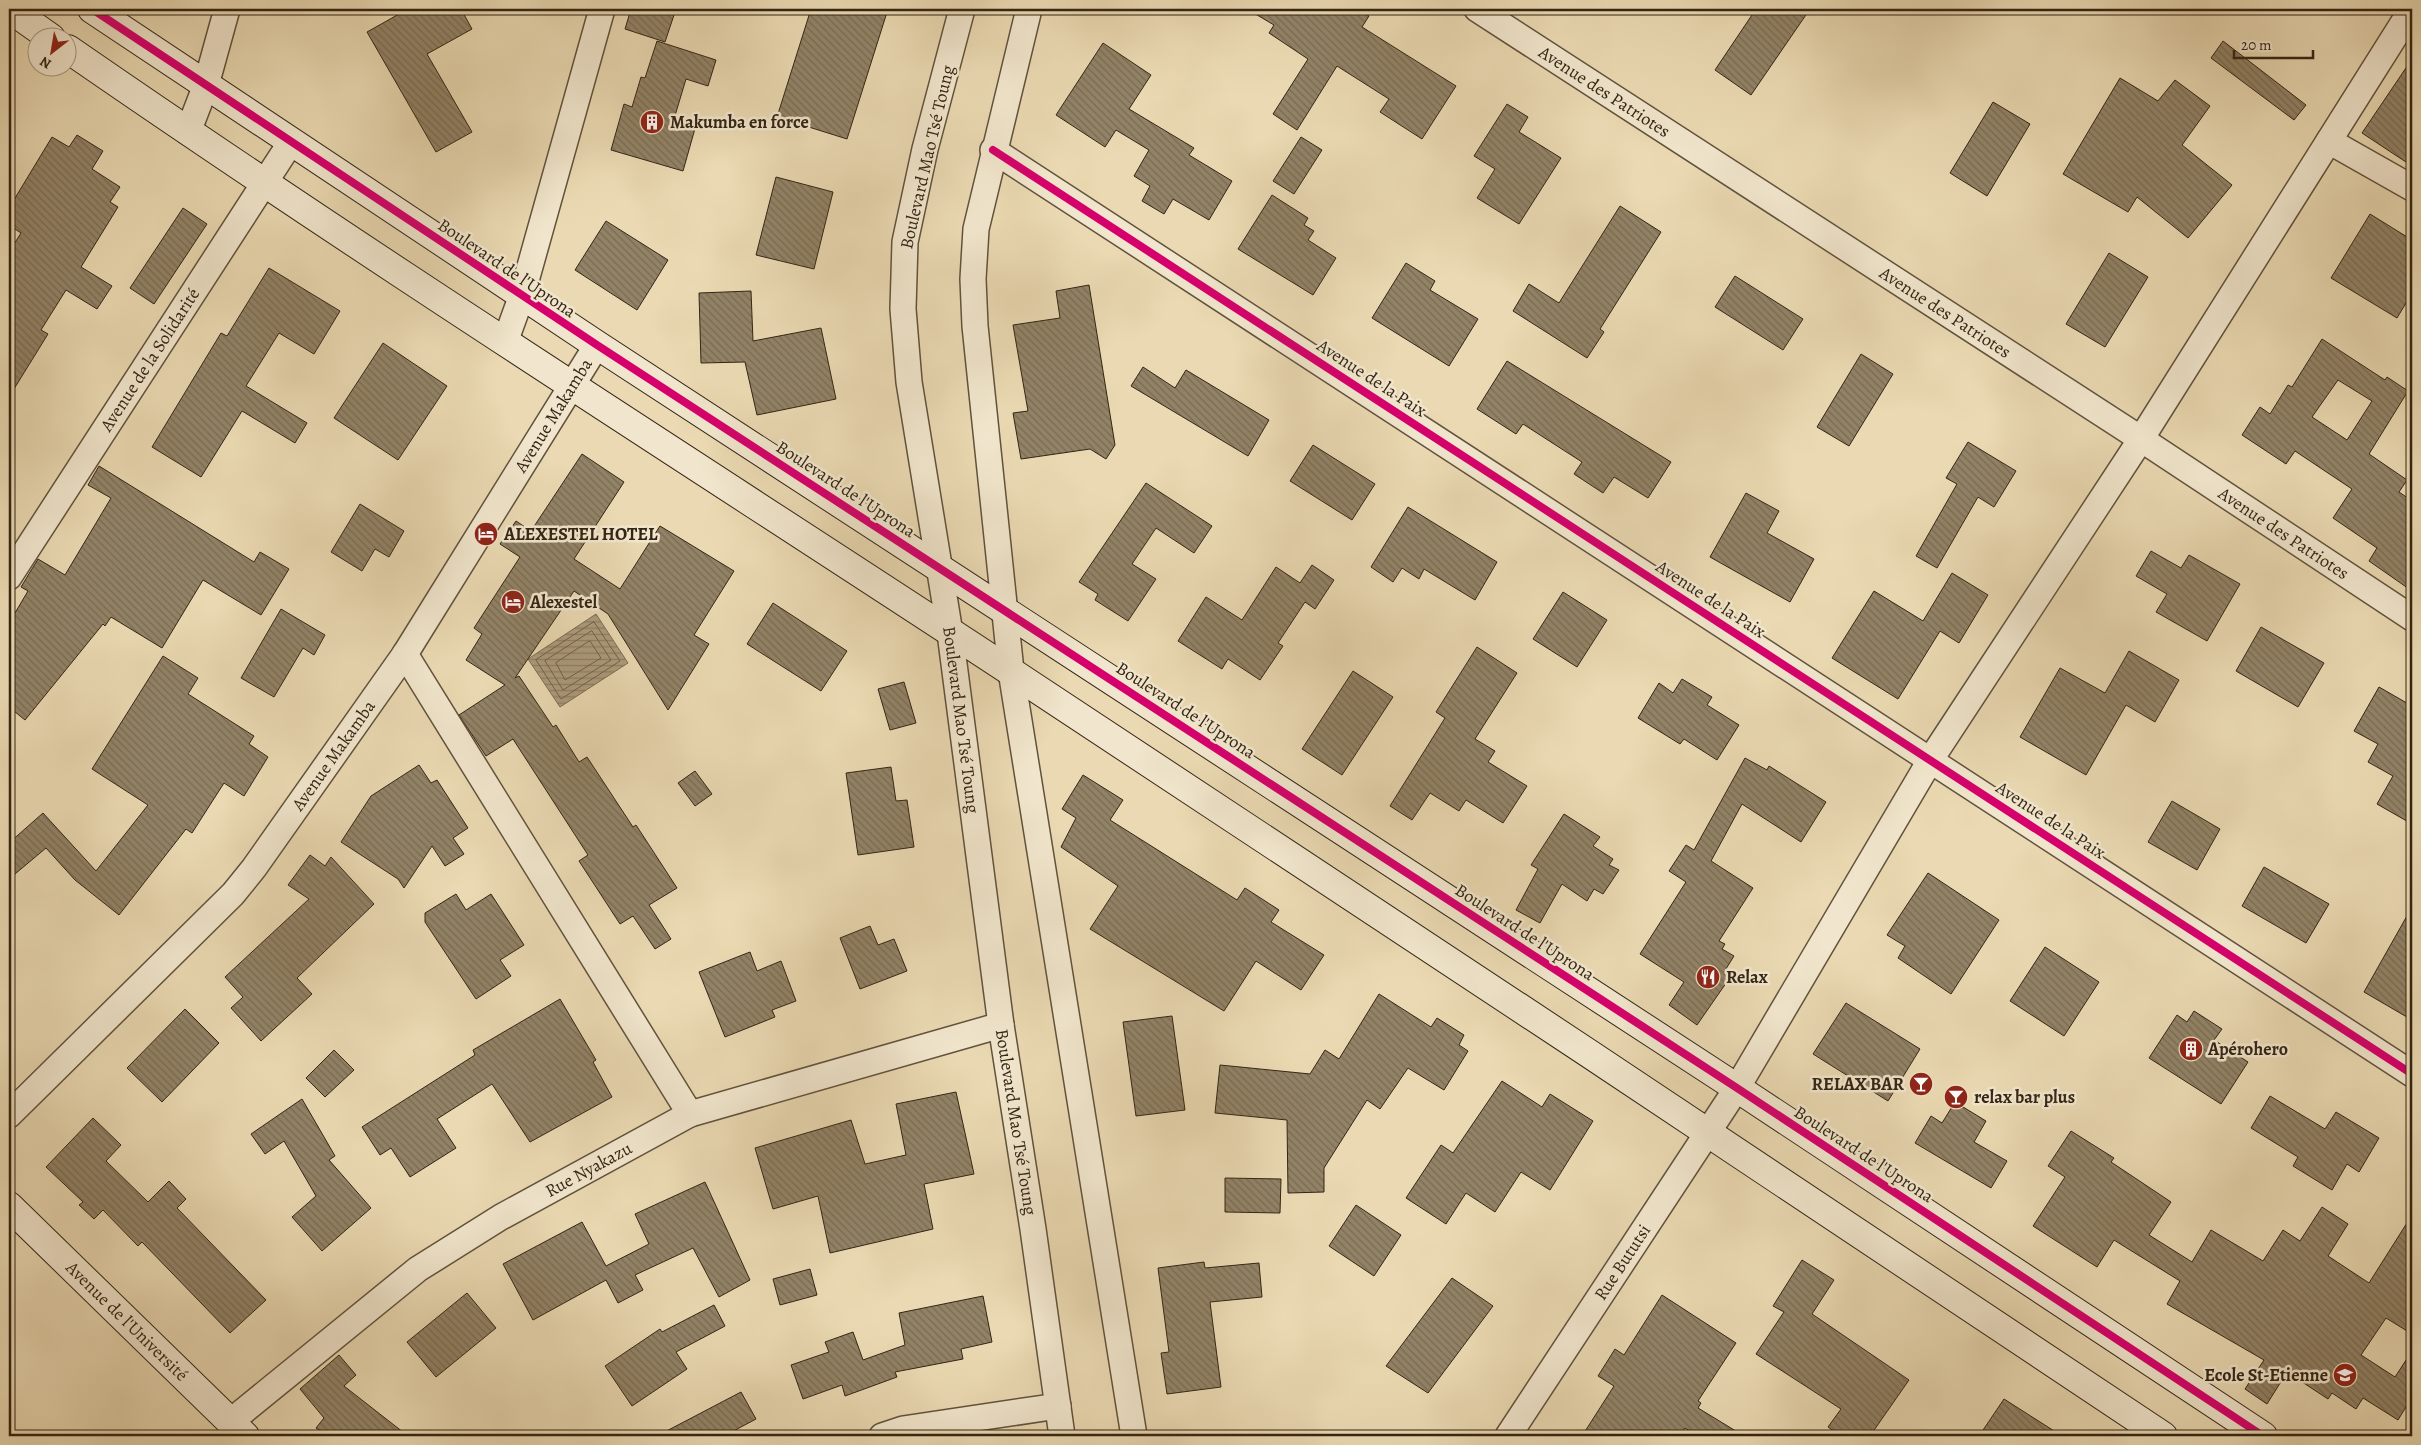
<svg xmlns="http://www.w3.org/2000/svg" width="2421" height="1445" font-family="Alegreya,serif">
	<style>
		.water { fill: url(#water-rules); stroke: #7c6c53 }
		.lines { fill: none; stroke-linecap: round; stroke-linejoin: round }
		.shore { stroke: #706049; stroke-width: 1 }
		.building { fill: url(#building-back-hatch); stroke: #332515; fill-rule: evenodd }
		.street-casing { stroke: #61523c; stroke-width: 28 }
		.secondary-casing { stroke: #332515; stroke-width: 30 }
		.street { stroke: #f1e6cd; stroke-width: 25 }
		.secondary { stroke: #f1e6cd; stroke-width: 28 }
		.cycleway-casing { stroke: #f1e6cd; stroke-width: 11 }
		.cycleway { stroke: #d6006c; stroke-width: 8 }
		.labels { text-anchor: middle; stroke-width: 5; stroke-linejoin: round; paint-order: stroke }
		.street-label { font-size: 18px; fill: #332515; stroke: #f1e6cd }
		.poi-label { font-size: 18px; font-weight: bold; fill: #332515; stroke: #f1e6cd; text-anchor: start }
	</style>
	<defs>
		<pattern id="water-rules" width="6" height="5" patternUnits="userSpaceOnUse" patternTransform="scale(1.25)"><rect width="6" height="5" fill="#ac9c7d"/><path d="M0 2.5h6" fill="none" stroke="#8d7f65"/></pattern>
		<pattern id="building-back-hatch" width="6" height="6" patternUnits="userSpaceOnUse" patternTransform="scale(1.25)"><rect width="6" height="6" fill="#928367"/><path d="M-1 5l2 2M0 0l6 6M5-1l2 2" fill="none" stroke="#786b54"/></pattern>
	</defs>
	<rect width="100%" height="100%" fill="#ead9b2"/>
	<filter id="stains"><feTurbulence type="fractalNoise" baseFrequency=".004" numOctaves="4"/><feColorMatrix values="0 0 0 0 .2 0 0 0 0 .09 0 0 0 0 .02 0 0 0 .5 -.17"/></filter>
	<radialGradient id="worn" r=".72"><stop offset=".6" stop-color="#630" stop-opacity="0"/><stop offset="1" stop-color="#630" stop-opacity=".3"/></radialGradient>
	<path class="water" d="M596 614 628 663 560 707 528 659Z"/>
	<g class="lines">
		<g class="shore">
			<path d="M594 622 620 661 561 699 536 660Z"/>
			<path d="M592 631 611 660 563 690 545 661Z"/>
			<path d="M590 641 601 658 565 680 556 663Z"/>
		</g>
	</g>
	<g class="building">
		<path d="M408 9H461L472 29 427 54 472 132 436 152 367 32Z"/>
		<path d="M631 9H676L665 42 625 29Z"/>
		<path d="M811 9H888L847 139 777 117Z"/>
		<path d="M1247 9H1357L1369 16 1362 27 1456 86 1422 139 1380 112 1389 99 1337 66 1297 130 1273 114 1308 59 1269 33 1274 25Z"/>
		<path d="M1756 9H1810L1751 95 1715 70Z"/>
		<path d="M657 41 716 60 708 86 686 79 674 119 696 125 683 171 611 150 624 104 632 107 641 77 645 78Z"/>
		<path d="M2223 41 2306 105 2294 120 2211 58Z"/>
		<path d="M1103 43 1151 75 1129 109 1194 148 1189 155 1232 181 1209 220 1173 199 1164 214 1142 201 1150 186 1134 176 1149 150 1116 130 1105 147 1056 115Z"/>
		<path d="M2412 59V166L2362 133Z"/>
		<path d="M2120 78 2158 101 2175 80 2210 106 2182 145 2232 185 2188 238 2137 197 2128 212 2063 174Z"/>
		<path d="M1993 102 2030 124 1987 196 1950 173Z"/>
		<path d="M1507 104 1528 117 1519 132 1561 158 1519 224 1477 198 1495 169 1474 156Z"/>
		<path d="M77 135 103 151 92 169 120 187 110 202 118 207 81 267 112 286 97 309 66 290 41 330 48 334 9 397V252L21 233 9 225V208L52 137 69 147Z"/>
		<path d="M1301 137 1322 150 1294 194 1273 181Z"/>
		<path d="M776 177 833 192 814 269 756 255Z"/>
		<path d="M1272 195 1308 218 1304 225 1314 231 1308 240 1336 258 1313 295 1238 249Z"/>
		<path d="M1620 206 1661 232 1600 329 1604 332 1587 358 1513 311 1529 284 1559 303Z"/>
		<path d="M183 208 207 224 154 304 130 288Z"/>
		<path d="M2370 214 2412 240V293L2397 318 2331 278Z"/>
		<path d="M606 221 668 260 637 310 575 270Z"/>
		<path d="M2109 253 2148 277 2105 347 2066 324Z"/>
		<path d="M1406 263 1435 281 1430 290 1478 319 1449 366 1372 318Z"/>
		<path d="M269 268 340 311 314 354 279 333 246 386 307 423 295 443 242 411 201 477 152 447 221 333 227 336Z"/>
		<path d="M1735 276 1803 319 1783 350 1715 307Z"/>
		<path d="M1089 285 1115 445 1106 459 1090 449 1021 459 1013 413 1028 411 1013 325 1060 318 1056 291Z"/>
		<path d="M751 291 753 341 821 328 836 399 757 415 745 362 701 363 699 293Z"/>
		<path d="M2322 339 2385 380 2387 377 2408 391 2369 454 2407 480 2399 492 2412 501V591L2369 561 2377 548 2333 518 2352 489 2295 451 2286 464 2242 435 2260 407 2270 414 2288 385 2292 387ZM2338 380 2372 401 2347 440 2312 417Z"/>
		<path d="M383 343 447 386 398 460 334 418Z"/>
		<path d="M1861 354 1893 374 1849 446 1817 427Z"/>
		<path d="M1507 361 1671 462 1648 498 1614 477 1603 493 1574 474 1582 462 1523 424 1516 434 1477 409Z"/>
		<path d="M1143 367 1175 388 1186 370 1269 420 1248 456 1131 386Z"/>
		<path d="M1968 442 2016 471 1994 507 1978 497 1937 568 1916 556 1957 484 1946 478Z"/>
		<path d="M1313 445 1375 484 1352 520 1290 481Z"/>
		<path d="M582 454 624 482 574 559 620 589 660 526 734 571 694 635 709 644 668 710 608 614 574 591 515 678 519 676 553 727 556 725 579 762 587 757 633 827 636 825 677 888 649 905 671 939 655 949 633 916 620 924 579 861 588 855 513 739 486 756 459 715 505 685 466 660 482 634 474 628 520 557 500 544 516 521 531 531Z"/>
		<path d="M99 466 254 562 260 552 289 569 261 615 203 580 162 648 111 617 105 626 103 624 25 720 9 707V623L28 591 21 587 38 559 65 575 111 498 88 485Z"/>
		<path d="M1146 483 1212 526 1194 553 1156 528 1132 564 1156 579 1128 621 1095 600 1098 594 1079 582Z"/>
		<path d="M1746 493 1779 511 1767 533 1814 559 1790 602 1710 557Z"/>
		<path d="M360 504 404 531 389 557 375 549 362 571 331 552Z"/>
		<path d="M1408 507 1497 562 1475 600 1424 569 1419 579 1402 568 1393 582 1371 567Z"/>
		<path d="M2151 551 2181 568 2189 555 2240 584 2207 641 2156 612 2167 594 2136 576Z"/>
		<path d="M1312 565 1334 580 1315 609 1305 602 1278 643 1283 646 1260 680 1228 659 1222 669 1178 641 1206 597 1242 620 1276 567 1300 583Z"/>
		<path d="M1952 573 1988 595 1959 643 1940 631 1898 699 1832 658 1874 591 1923 621Z"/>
		<path d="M1563 592 1607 620 1577 667 1533 639Z"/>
		<path d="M773 603 847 651 821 691 747 644Z"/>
		<path d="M281 609 325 635 314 655 303 648 274 697 241 678Z"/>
		<path d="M2261 627 2324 663 2298 707 2236 671Z"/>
		<path d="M1477 647 1517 673 1475 739 1495 751 1488 762 1527 786 1503 823 1466 800 1459 811 1430 793 1412 820 1390 806 1445 718 1436 712Z"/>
		<path d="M2129 651 2179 680 2155 722 2126 705 2086 775 2020 737 2060 668 2105 693Z"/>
		<path d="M163 656 198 678 188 694 254 736 249 744 268 757 244 796 224 783 192 833 186 829 119 915 75 880 46 848 9 879V843L43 813 96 871 148 805 92 769Z"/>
		<path d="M1353 671 1393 697 1342 775 1302 749Z"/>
		<path d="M1682 679 1712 697 1707 705 1739 725 1717 760 1684 739 1680 744 1638 718 1659 683 1673 693Z"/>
		<path d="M904 682 916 723 890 730 878 689Z"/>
		<path d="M2379 687 2412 706V824L2377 804 2393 776 2368 762 2378 744 2354 731Z"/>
		<path d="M1745 758 1767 770 1769 766 1826 802 1801 842 1742 804 1711 861 1753 888 1719 941 1725 944 1722 949 1734 956 1724 972 1731 976 1697 1025 1669 1005 1684 982 1640 954 1686 882 1669 871 1686 845 1694 850Z"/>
		<path d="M419 765 431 783 437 780 468 828 453 838 464 854 445 866 432 846 404 888 398 879 341 842 371 796Z"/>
		<path d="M891 767 896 801 907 800 914 847 858 855 846 773Z"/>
		<path d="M695 771 712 794 695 806 678 783Z"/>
		<path d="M1083 775 1123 800 1110 820 1237 900 1245 888 1279 910 1271 922 1324 955 1301 990 1256 961 1224 1011 1090 929 1118 886 1061 847 1076 818 1062 809Z"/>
		<path d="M2172 801 2220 829 2197 870 2148 842Z"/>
		<path d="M1564 814 1600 837 1593 846 1613 859 1609 865 1619 870 1603 894 1594 889 1587 901 1562 884 1540 923 1516 910 1538 869 1531 865Z"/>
		<path d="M310 855 325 866 331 857 374 904 297 978 312 994 261 1041 231 1008 243 997 225 977 309 899 288 885Z"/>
		<path d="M2264 867 2329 904 2306 943 2242 906Z"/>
		<path d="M1928 873 1999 920 1951 994 1898 958 1905 946 1887 935Z"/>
		<path d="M456 894 466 910 491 894 524 945 500 960 511 976 476 999 425 922V913Z"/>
		<path d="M2412 907V1020L2364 992Z"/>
		<path d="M870 926 878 945 894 939 907 971 860 989 840 938Z"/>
		<path d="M2045 947 2099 982 2064 1036 2010 1001Z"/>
		<path d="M750 952 757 971 781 961 796 1001 772 1010 775 1017 725 1037 699 972Z"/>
		<path d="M1379 994 1431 1027 1437 1018 1464 1035 1459 1045 1468 1051 1444 1090 1408 1068 1380 1109 1367 1100 1324 1168V1192L1288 1193 1287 1120 1215 1113 1220 1065 1310 1074 1325 1050 1339 1059Z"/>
		<path d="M560 999 596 1060 593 1062 612 1097 530 1142 492 1084 437 1119 456 1148 410 1177 391 1148 380 1155 362 1127 475 1055 473 1050Z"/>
		<path d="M1846 1003 1920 1049 1888 1101 1813 1054Z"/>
		<path d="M185 1009 219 1043 162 1102 127 1068Z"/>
		<path d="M2194 1011 2222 1029 2214 1040 2248 1062 2221 1104 2149 1058 2177 1015 2187 1022Z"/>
		<path d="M1172 1016 1185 1110 1136 1116 1123 1022Z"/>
		<path d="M334 1050 354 1070 325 1097 306 1078Z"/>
		<path d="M1502 1081 1542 1107 1550 1094 1593 1121 1550 1190 1521 1172 1495 1212 1466 1193 1446 1224 1406 1198 1441 1145 1453 1153Z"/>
		<path d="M956 1092 974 1174 924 1184 933 1229 830 1253 818 1196 773 1209 755 1148 851 1120 865 1164 906 1155 896 1104Z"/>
		<path d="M2270 1096 2325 1129 2336 1112 2379 1138 2359 1172 2347 1164 2332 1190 2293 1166 2298 1157 2251 1128Z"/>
		<path d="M302 1099 335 1156 329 1160 371 1208 322 1251 292 1217 316 1196 284 1141 265 1154 251 1134Z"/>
		<path d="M1955 1102 1986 1121 1974 1142 2007 1161 1991 1188 1915 1143 1931 1116 1942 1123Z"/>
		<path d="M93 1118 121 1145 106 1161 148 1202 169 1181 186 1199 177 1208 266 1300 230 1333 142 1242 138 1246 103 1210 94 1219 79 1205 83 1202 46 1167Z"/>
		<path d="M2071 1131 2114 1158 2111 1162 2171 1202 2149 1235 2192 1262 2211 1230 2263 1261 2283 1230 2300 1241 2322 1207 2348 1224 2328 1256 2369 1283 2412 1215V1334L2386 1318 2361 1355 2395 1377 2412 1351V1397L2398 1420 2363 1398 2356 1409 2332 1393 2328 1399 2287 1372 2267 1404 2245 1389 2264 1360 2167 1304 2180 1281 2114 1240 2097 1267 2033 1226 2065 1177 2048 1166Z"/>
		<path d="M1225 1178 1281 1179 1280 1213 1225 1212Z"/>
		<path d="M705 1182 750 1280 719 1297 693 1248 635 1275 643 1290 618 1303 606 1280 533 1320 503 1264 582 1222 606 1266 649 1244 635 1214Z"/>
		<path d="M1356 1205 1401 1235 1374 1276 1329 1246Z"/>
		<path d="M1802 1260 1834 1280 1812 1314 1909 1380 1870 1436H1841L1828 1427 1841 1409 1756 1354 1784 1312 1773 1306Z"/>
		<path d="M1204 1262 1205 1268 1259 1263 1262 1297 1210 1302 1221 1387 1167 1394 1161 1353 1169 1352 1158 1268Z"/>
		<path d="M810 1269 817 1295 780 1305 773 1279Z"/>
		<path d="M1452 1278 1493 1306 1428 1393 1386 1366Z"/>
		<path d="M467 1293 496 1328 436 1377 407 1342Z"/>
		<path d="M1662 1295 1736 1343 1698 1401 1701 1403 1698 1408 1744 1436H1698L1685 1428 1680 1436H1582L1614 1386 1598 1376 1615 1349 1624 1355Z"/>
		<path d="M983 1296 992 1342 961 1349 963 1359 895 1372 897 1377 845 1396 842 1385 803 1399 791 1365 829 1352 825 1342 853 1332 863 1360 905 1345 899 1313Z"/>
		<path d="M714 1305 725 1326 676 1352 687 1369 632 1406 605 1366 660 1329 662 1332Z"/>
		<path d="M339 1355 356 1375 344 1386 408 1436H327L316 1428 324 1418 300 1389Z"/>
		<path d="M741 1392 756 1419 724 1436H657Z"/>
		<path d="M2004 1399 2062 1436H1979Z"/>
	</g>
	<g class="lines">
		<g class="street-casing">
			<g id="street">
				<path id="s1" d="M962 9 925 149 905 242 903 309 909 382 950 633 1001 1025 1033 1229 1062 1436"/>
				<path d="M1029 9 976 229 973 279 975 326 1011 671 1134 1436"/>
				<path id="s2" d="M1477 9 2141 439 2412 618"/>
				<path d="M188 132 206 85 227 9"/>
				<path d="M2329 141 2412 188"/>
				<path d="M993 150 2412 1074"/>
				<path d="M505 342 522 295 602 9"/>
				<path id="s3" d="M9 577 291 142"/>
				<path d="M405 654 690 1114"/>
				<path id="s4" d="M9 1115 233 894 254 868 405 654 597 345"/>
				<path id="s5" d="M230 1422 418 1269 501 1217 690 1114 1001 1025"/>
				<path d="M882 1436 903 1429 1058 1406"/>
				<path id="s6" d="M1508 1436 1737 1088 1931 759 2141 439 2412 9"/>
			</g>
		</g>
		<g class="secondary-casing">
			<g id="secondary">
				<path d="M10 9 51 38"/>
				<path d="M92 9 597 345 1737 1088 2263 1436"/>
				<path d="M68 49C379 264 699 467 1016 675 1400 926 1781 1182 2163 1436"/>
				<path id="s7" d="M9 1206 245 1436"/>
			</g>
		</g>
		<use href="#street" class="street"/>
		<use href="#secondary" class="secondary"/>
		<g class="cycleway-casing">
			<g id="cycleway">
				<path d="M92 9 597 345 1737 1088 2263 1436"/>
				<path d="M993 150 2412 1074"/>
			</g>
		</g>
		<use href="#cycleway" class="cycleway"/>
	</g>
	<defs>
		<g id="building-disc" transform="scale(1.25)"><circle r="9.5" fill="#8f2418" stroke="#f1e6cd"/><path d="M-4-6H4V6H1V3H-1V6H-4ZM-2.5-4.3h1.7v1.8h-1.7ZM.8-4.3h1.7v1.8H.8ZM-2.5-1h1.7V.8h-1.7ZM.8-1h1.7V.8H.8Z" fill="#fff"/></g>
		<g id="hotel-disc" transform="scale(1.25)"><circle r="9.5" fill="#8f2418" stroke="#f1e6cd"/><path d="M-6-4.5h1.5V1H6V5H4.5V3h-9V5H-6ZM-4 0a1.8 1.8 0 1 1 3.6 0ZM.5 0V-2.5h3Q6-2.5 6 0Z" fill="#fff"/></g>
		<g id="restaurant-disc" transform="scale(1.25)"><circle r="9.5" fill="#8f2418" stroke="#f1e6cd"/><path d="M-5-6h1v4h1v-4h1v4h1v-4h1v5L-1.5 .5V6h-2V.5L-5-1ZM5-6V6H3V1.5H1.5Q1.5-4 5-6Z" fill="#fff"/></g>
		<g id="bar-disc" transform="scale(1.25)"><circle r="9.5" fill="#8f2418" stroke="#f1e6cd"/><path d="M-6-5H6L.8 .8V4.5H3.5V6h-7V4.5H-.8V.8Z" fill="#fff"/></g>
		<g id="school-disc" transform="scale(1.25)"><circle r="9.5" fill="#8f2418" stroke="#f1e6cd"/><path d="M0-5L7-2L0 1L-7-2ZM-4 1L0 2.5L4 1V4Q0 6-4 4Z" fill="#fff"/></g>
	</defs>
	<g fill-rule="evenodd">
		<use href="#building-disc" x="652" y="122"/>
		<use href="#hotel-disc" x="486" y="534"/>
		<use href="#hotel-disc" x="513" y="602"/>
		<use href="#restaurant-disc" x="1708" y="977"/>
		<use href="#building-disc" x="2191" y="1049"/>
		<use href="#bar-disc" x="1921" y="1084"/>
		<use href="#bar-disc" x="1956" y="1097"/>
		<use href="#school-disc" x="2345" y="1375"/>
	</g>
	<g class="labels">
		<g class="street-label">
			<text dy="6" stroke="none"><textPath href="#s2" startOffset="152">Avenue des Patriotes</textPath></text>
			<text transform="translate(927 157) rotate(-77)" y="6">Boulevard Mao Tsé Toung</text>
			<text transform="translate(507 268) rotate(34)" y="6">Boulevard de l'Uprona</text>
			<text dy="6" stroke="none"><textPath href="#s2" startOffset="558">Avenue des Patriotes</textPath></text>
			<text dy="6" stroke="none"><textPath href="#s3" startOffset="259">Avenue de la Solidarité</textPath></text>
			<text transform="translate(1372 378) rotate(33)" y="6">Avenue de la Paix</text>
			<text dy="6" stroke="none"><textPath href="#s4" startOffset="891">Avenue Makamba</textPath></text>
			<text transform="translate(846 489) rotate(33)" y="6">Boulevard de l'Uprona</text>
			<text dy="6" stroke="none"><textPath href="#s2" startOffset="962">Avenue des Patriotes</textPath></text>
			<text transform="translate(1711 599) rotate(33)" y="6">Avenue de la Paix</text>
			<text transform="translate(1186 710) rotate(33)" y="6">Boulevard de l'Uprona</text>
			<text dy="6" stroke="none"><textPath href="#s1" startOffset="722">Boulevard Mao Tsé Toung</textPath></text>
			<text dy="6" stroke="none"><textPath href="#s4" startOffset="486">Avenue Makamba</textPath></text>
			<text transform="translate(2051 820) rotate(33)" y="6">Avenue de la Paix</text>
			<text transform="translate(1525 932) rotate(33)" y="6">Boulevard de l'Uprona</text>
			<text dy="6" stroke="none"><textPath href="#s1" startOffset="1128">Boulevard Mao Tsé Toung</textPath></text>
			<text transform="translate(1864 1154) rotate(33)" y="6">Boulevard de l'Uprona</text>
			<text dy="6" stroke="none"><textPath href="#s5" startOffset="440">Rue Nyakazu</textPath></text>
			<text dy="6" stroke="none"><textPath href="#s6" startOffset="208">Rue Bututsi</textPath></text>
			<text dy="6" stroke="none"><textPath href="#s7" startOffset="165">Avenue de l'Université</textPath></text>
		</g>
		<g class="poi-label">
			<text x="670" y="128">Makumba en force</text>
			<text x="504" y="540">ALEXESTEL HOTEL</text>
			<text x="530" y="608">Alexestel</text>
			<text x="1726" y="983">Relax</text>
			<text x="2208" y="1055">Apérohero</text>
			<text x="1904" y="1090" text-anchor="end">RELAX BAR</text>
			<text x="1974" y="1103">relax bar plus</text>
			<text x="2328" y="1381" text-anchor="end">Ecole St-Etienne</text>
		</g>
	</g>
	<rect width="2421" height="1445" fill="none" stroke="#ead9b2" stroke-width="30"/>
	<rect x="10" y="10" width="2401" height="1425" fill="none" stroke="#332515" stroke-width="2.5"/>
	<rect x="15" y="15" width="2391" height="1415" fill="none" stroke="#332515"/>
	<g transform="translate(52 52) rotate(211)"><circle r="24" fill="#f1e6cd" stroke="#a59983"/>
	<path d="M0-4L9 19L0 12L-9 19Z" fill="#8f2418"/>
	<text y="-8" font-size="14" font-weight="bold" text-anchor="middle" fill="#332515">N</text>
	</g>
	<path d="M2234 50v8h79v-8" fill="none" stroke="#332515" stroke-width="2.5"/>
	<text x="2241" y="50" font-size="15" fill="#332515" stroke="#f1e6cd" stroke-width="4" paint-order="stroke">20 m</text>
	<rect width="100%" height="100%" filter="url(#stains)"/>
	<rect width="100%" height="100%" fill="url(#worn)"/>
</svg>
